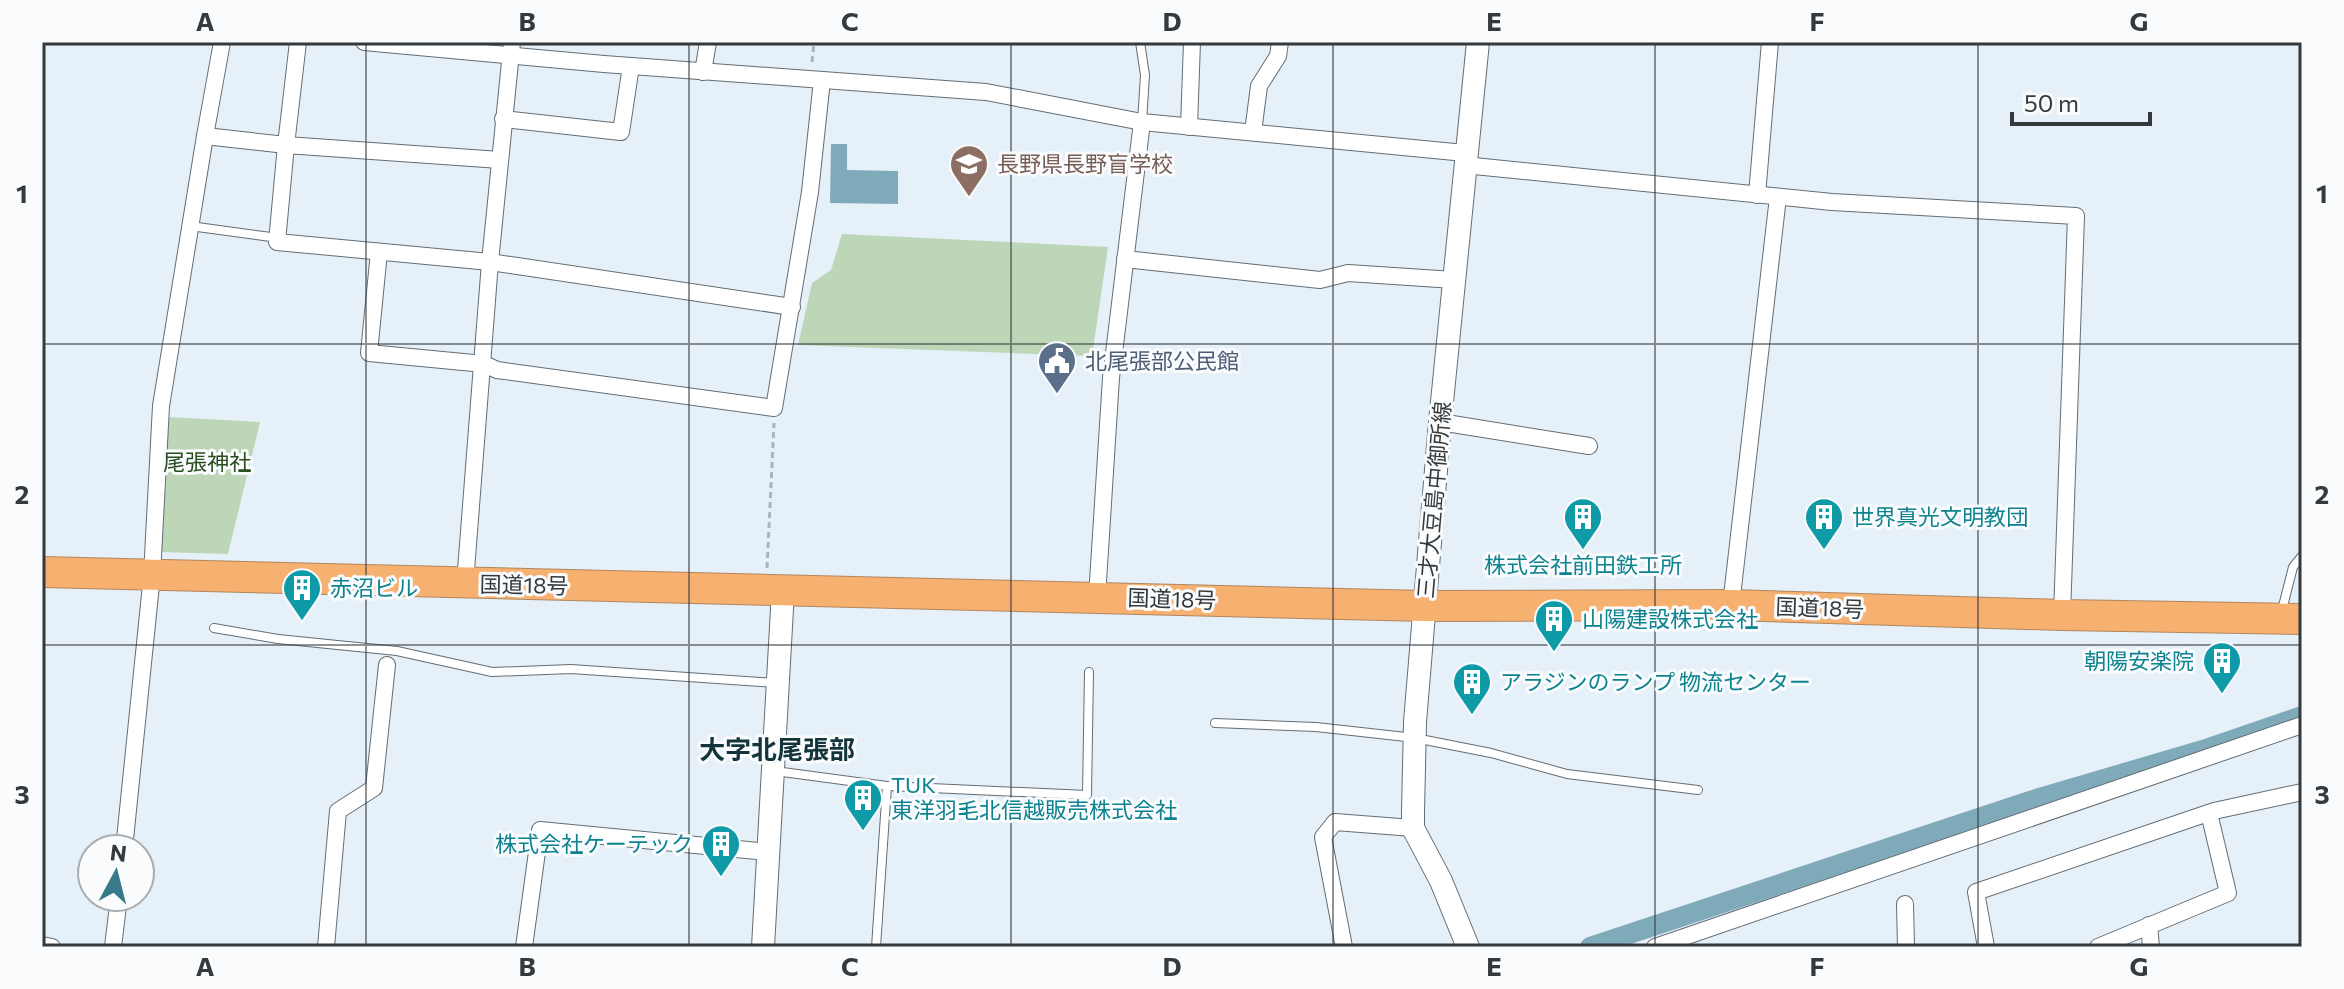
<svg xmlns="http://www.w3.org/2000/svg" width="2344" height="989" font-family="Commissioner,'Noto Sans JP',sans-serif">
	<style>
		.green { fill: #bdd6b7 }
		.water { fill: #7faaba }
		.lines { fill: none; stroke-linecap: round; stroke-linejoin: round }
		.canal { stroke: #7faaba; stroke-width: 20 }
		.lane-casing { stroke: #646d74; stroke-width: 10 }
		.street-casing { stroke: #646d74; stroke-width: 18 }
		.secondary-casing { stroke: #646d74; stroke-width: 24 }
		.highway-casing { stroke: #b2865e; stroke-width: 32 }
		.path { stroke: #abb4ba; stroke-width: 3; stroke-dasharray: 6 4; stroke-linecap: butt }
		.lane { stroke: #fff; stroke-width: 8 }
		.street { stroke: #fff; stroke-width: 16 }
		.secondary { stroke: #fff; stroke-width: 22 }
		.highway { stroke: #f6b070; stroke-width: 30 }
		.grid { fill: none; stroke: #34393c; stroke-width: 2; stroke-opacity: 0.55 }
		.labels { text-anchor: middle; stroke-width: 6; stroke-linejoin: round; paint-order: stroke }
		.education-label { font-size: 22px; fill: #785e54; stroke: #f9fbfd; text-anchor: start }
		.service-label { font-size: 22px; fill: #4e5e75; stroke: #f9fbfd; text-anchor: start }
		.park-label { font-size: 22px; fill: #294c20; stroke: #f9fbfd }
		.street-label { font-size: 22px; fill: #34393c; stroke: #f9fbfd }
		.culture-label { font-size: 22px; fill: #0d838f; stroke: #f9fbfd; text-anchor: start }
		.quarter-label { font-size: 26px; font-weight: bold; fill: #13343b; stroke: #f9fbfd }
		.neatline { fill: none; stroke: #34393c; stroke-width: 3 }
		.grid-label { font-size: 26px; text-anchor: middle; font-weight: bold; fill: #34393c }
	</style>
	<rect width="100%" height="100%" fill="#e5f0f8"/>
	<g class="green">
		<path d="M842 234 1108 247 1092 356 798 345 812 283 831 270Z"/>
		<path d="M168 417 260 422 228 554 159 552Z"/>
	</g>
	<path class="water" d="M831 144H847V170L898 171V204L830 203Z"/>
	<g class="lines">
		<path class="canal" d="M1590 947 2033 800 2209 748 2302 716"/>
		<g class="lane-casing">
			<g id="lane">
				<path d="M1140 42 1145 75 1142 122"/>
				<path d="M190 226 271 237 276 241"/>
				<path d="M2281 614 2293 567 2302 556"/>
				<path d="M214 628 278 639 397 651 492 672 571 669 776 683"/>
				<path d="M1215 723 1316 727 1415 738 1491 753 1567 774 1698 790"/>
				<path d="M775 771 887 786 876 947"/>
				<path d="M887 786 1087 795 1089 672"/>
			</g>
		</g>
		<g class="street-casing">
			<g id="street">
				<path d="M364 42 604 64 986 92 1142 122 1465 153"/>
				<path d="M703 72 708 42"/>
				<path d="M503 119 621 132 631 66"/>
				<path d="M1189 127 1192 42"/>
				<path d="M1253 132 1259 86 1278 56 1280 42"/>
				<path d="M205 136 222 42"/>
				<path d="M500 160 286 145 277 242 490 262 792 307"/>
				<path d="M1464 165 1832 202 2076 216 2062 615"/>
				<path d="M1757 195 1770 42"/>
				<path d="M379 252 369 353 484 364 497 370 774 408 810 192 822 80"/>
				<path d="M1125 259 1320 280 1348 273 1454 280"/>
				<path d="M1440 422 1589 446"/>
				<path d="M465 583 490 262 512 42"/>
				<path d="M1097 597 1111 378 1142 122"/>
				<path d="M1731 605 1778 197"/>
				<path d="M124 849 152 575 161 406 205 136 286 145 298 42"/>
				<path d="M1905 904 1906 947"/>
				<path d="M2149 925 2151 947"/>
				<path d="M42 945 52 947"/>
				<path d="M113 947 119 897"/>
				<path d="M326 947 338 811 374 788 387 665"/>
				<path d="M524 947 540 830 768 852"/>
				<path d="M1344 947 1323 837 1335 822 1413 828"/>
				<path d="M1655 947 2302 725"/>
				<path d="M1986 947 1976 892 2214 811 2302 792"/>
				<path d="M2098 947 2228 893 2209 813"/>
			</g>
		</g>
		<g class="secondary-casing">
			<g id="secondary">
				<path d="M763 947 783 591"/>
				<path d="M1468 947 1441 881 1413 828V812L1415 722 1440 422 1478 42"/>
			</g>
		</g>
		<g class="highway-casing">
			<path id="highway" d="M42 572 1425 606 1731 605 2062 615 2302 619"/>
		</g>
		<g class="path">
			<path d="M812 62 814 42"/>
			<path d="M767 568 774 423"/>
		</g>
		<use href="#lane" class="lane"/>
		<use href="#street" class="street"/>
		<use href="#secondary" class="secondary"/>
		<use href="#highway" class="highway"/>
	</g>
	<path class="grid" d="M366 42V947M689 42V947M1011 42V947M1333 42V947M1655 42V947M1978 42V947M42 344H2302M42 645H2302"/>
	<defs>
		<g id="school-pin" transform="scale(2)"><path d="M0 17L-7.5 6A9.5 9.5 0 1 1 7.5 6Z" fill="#8d6e63" stroke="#f9fbfd"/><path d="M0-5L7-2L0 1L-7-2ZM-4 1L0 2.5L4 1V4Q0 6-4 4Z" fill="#fff"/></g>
		<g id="civic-pin" transform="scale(2)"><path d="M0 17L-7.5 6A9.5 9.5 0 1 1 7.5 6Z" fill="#5c6f8a" stroke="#f9fbfd"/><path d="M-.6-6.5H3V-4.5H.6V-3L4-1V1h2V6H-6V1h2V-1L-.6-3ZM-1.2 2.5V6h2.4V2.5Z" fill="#fff"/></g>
		<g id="building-pin" transform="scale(2)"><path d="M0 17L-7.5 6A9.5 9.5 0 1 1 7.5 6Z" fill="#0f9aa8" stroke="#f9fbfd"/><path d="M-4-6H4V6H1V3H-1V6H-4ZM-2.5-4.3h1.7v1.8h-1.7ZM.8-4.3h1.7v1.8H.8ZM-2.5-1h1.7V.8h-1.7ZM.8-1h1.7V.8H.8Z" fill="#fff"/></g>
	</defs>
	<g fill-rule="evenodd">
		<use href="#school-pin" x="969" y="164"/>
		<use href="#civic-pin" x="1057" y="361"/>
		<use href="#building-pin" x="1583" y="517"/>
		<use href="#building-pin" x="1824" y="517"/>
		<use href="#building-pin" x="302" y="588"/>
		<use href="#building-pin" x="1554" y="619"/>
		<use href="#building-pin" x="2222" y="661"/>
		<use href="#building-pin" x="1472" y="682"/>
		<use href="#building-pin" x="863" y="798"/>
		<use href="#building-pin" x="721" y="844"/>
	</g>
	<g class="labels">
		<g class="education-label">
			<text x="997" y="172">長野県長野盲学校</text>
		</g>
		<g class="service-label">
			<text x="1085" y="369">北尾張部公民館</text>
		</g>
		<g class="park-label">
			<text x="207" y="470">尾張神社</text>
		</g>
		<g class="street-label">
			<text transform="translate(1434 500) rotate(-85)" y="8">三才大豆島中御所線</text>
			<text transform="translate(524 585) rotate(1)" y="8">国道18号</text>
			<text transform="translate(1172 599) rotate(2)" y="8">国道18号</text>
			<text transform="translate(1820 608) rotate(2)" y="8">国道18号</text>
		</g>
		<g class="culture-label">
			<text x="1852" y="525">世界真光文明教団</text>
			<text x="1583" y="573" text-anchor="middle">株式会社前田鉄工所</text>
			<text x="330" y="596">赤沼ビル</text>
			<text x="1582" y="627">山陽建設株式会社</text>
			<text x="2194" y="669" text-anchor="end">朝陽安楽院</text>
			<text x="1500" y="690">アラジンのランプ 物流センター</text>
			<text x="891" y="793">TUK<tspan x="891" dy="25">東洋羽毛北信越販売株式会社</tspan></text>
			<text x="693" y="852" text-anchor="end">株式会社ケーテック</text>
		</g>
		<g class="quarter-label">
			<text x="777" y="759">大字北尾張部</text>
		</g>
	</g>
	<rect width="2344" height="989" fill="none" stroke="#f9fbfd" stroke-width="88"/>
	<g transform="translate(116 873) rotate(7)"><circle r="38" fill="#f9fbfd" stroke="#aaadb0" stroke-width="2"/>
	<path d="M0-6L14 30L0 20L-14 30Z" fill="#377b8b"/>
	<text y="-12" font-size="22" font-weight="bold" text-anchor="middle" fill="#34393c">N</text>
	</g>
	<path d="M2012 112v12h138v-12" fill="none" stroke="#34393c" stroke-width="4"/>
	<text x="2024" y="112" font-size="24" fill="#34393c" stroke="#f9fbfd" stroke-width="6" paint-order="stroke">50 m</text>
	<rect x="44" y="44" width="2256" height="901" class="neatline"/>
	<g class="grid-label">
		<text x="205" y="31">A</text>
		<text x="527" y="31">B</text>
		<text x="850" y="31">C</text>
		<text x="1172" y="31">D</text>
		<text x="1494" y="31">E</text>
		<text x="1817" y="31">F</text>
		<text x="2139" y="31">G</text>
		<text x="22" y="203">1</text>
		<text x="2322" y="203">1</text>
		<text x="22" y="504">2</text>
		<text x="2322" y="504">2</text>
		<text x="22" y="804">3</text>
		<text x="2322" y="804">3</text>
		<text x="205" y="976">A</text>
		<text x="527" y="976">B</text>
		<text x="850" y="976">C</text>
		<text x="1172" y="976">D</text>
		<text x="1494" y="976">E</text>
		<text x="1817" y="976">F</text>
		<text x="2139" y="976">G</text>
	</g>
</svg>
